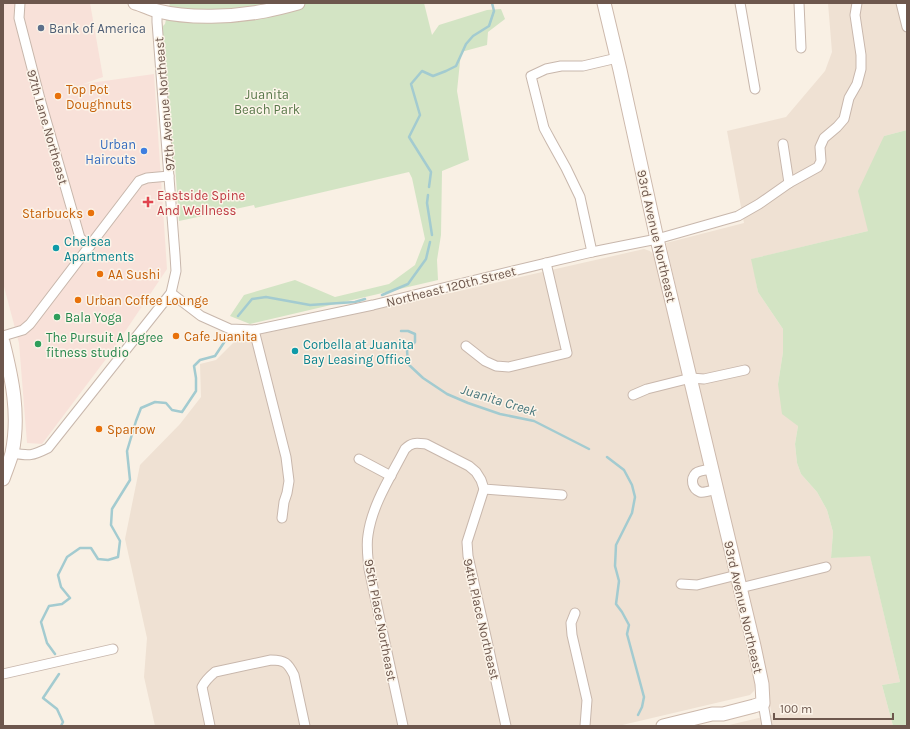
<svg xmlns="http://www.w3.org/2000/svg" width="910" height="729" font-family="Karla,sans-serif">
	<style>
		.residential { fill: #efe1d3 }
		.commercial { fill: #f8e1d9 }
		.green { fill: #d3e4c4 }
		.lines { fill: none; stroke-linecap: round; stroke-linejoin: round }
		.stream { stroke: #a3cbd0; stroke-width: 2.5 }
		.street-casing { stroke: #c8b7ac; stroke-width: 11 }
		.secondary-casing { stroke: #cdb9ac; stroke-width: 15 }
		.street { stroke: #fff; stroke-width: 9 }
		.secondary { stroke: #fff; stroke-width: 13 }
		.service-dot { fill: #5c6f8a; stroke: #fcf4e9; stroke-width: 1.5 }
		.food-dot { fill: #e8710a; stroke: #fcf4e9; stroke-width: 1.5 }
		.shop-dot { fill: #3f7fe0; stroke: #fcf4e9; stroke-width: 1.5 }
		.health-dot { fill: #e0444e; stroke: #fcf4e9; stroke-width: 1.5 }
		.culture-dot { fill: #0f9aa8; stroke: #fcf4e9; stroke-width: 1.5 }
		.leisure-dot { fill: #2e9e5b; stroke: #fcf4e9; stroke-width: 1.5 }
		.labels { text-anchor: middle; stroke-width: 3; stroke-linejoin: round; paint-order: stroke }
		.service-label { font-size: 13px; fill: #4e5e75; stroke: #fcf4e9; text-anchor: start }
		.food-label { font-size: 13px; fill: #c56008; stroke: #fcf4e9; text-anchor: start }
		.park-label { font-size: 13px; fill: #59784a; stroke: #fcf4e9 }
		.street-label { font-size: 13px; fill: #6d574d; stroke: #fcf4e9 }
		.shop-label { font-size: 13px; fill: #366cbe; stroke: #fcf4e9; text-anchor: end }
		.health-label { font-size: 13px; fill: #be3a42; stroke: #fcf4e9; text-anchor: start }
		.culture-label { font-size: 13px; fill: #0d838f; stroke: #fcf4e9; text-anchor: start }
		.leisure-label { font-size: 13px; fill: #27864d; stroke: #fcf4e9; text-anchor: start }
		.water-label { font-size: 14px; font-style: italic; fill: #4a787e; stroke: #fcf4e9 }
	</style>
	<rect width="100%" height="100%" fill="#f9f0e4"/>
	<g class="residential">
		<path d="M828 3H907V130L884 136 868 231 752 259 758 292 783 329V352L778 384 798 426 795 444 797 463 801 474 817 492 827 510 833 532 831 558 870 555 900 682 882 685 893 726H725L772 715 666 243 744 223 727 131 786 117 825 71 832 52Z"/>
		<path d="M644 249 650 251 654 255 753 672 755 686 754 691 750 695 618 726H155L144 677 147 638 125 539 140 465 180 424 201 397 200 364 216 360 237 339 406 303Z"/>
	</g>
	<path class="commercial" d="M3 3H90L103 77 83 84 154 74 167 269 112 351 42 444 27 443 19 343 3 283Z"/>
	<g class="green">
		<path d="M170 3H424L432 35 439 25 487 10 501 9 505 19 488 32 487 45 461 52 457 91 469 160 442 171 441 235 437 260 438 280 250 324 230 316 244 295 295 280 335 297 389 284 415 265 425 239 412 178 409 172 255 208 254 205 179 221 175 164H174L165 77 162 30 163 26 165 24Z"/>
		<path d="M907 130V726H893L882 685 900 682 870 556 831 558 833 532 827 510 817 492 801 474 797 463 795 444 798 426 782 414 778 384 783 352V329L758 292 751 259 868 231 858 191 884 136Z"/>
	</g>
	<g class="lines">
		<g class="stream">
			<path d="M429 187 431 172 409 137 420 115 411 84 422 71 433 76 446 71 456 66 466 44 473 36 489 26 494 11 492 3"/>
			<path d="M428 195 427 203 432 235"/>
			<path d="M382 295 408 284 426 259 430 242"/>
			<path d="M238 316 252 299 266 297 310 305 355 302 365 299"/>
			<path d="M401 331H408L415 334V342L407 350 408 364 423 378 447 394 468 403 500 414 534 421 589 449"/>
			<path d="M607 457 624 470 632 485 635 497 632 513 616 545 615 566 619 581 616 604 622 612 629 625 627 634 644 697 642 707 638 715"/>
			<path d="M55 654 47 643 41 622 49 606 62 604 70 598 61 587 58 575 67 557 80 548H91L98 559 108 560 118 557 120 541 111 525 112 509 130 480 127 451 136 421 141 408 155 402 166 403 172 410 182 412 196 391V378L194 366 200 360 215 356 225 341"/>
			<path d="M59 674 43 698 57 709 63 722 61 726"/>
		</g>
		<g class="street-casing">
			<g id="street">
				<path d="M20 3 19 18 40 99 80 238 90 246"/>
				<path d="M740 3 755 89"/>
				<path d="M799 3 801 48"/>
				<path d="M901 3 907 27"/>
				<path d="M783 144 789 183"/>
				<path d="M592 252 580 197 566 168 551 141 544 128 531 76 546 69 561 66H583L617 58"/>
				<path d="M171 293 201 316 230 329 254 330 373 305 546 263 592 252 657 239 738 216 759 204 789 183 818 167 821 161 820 147 824 138 837 127 844 119 849 98 857 84 861 69V55L855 15 857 3"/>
				<path d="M254 330 286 457 289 481 287 493 284 502 282 518"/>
				<path d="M3 336 23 330 30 324 139 181 147 178 169 176"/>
				<path d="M466 346 485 361 496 366 509 367 567 353 546 263"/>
				<path d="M633 395 647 389 691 378 704 379 745 370"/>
				<path d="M12 453C30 456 32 456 48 448L171 293 176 271 175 255 157 22V10"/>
				<path d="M359 459 391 476"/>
				<path d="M712 469C707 470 700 470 696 473 690 479 692 489 700 492 705 493 712 490 716 489"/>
				<path d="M484 489 467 542 468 556 506 726"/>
				<path d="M681 584 697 585 737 575"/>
				<path d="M740 588 826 567"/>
				<path d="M575 613 571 623 572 635 587 700 585 726"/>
				<path d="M3 674 113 649"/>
				<path d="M763 703 767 726"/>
				<path d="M210 726 202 687C205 681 209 677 215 672L271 660C285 660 288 663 294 675L305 726"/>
				<path d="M403 726 369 569C368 558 366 546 368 535 372 505 391 476 405 449 412 442 416 443 426 444L469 466 476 472 481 480 484 489 562 495"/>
			</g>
		</g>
		<g class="secondary-casing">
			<g id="secondary">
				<path d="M135 3C143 5 150 9 158 11 190 19 233 17 265 11 276 9 287 6 298 3"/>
				<path d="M604 3 620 70 657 239 754 646 762 684 763 703 754 706 723 714H712L663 726"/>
				<path d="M3 342C12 378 20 415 12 453 10 461 6 470 3 479"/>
			</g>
		</g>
		<use href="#street" class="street"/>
		<use href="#secondary" class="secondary"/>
	</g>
	<circle class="service-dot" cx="41" cy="28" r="4"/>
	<g class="food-dot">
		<circle cx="58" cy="96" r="4"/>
		<circle cx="91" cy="213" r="4"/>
		<circle cx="100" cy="274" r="4"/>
		<circle cx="78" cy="300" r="4"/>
		<circle cx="176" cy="336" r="4"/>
		<circle cx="99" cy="429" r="4"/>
	</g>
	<circle class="shop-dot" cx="144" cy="151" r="4"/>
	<path class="health-dot" d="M146 196h4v4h4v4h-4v4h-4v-4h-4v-4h4z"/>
	<g class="culture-dot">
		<circle cx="56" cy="248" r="4"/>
		<circle cx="295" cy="351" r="4"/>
	</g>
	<g class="leisure-dot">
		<circle cx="57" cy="317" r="4"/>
		<circle cx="38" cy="344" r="4"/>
	</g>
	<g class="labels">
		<g class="service-label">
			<text x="49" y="33">Bank of America</text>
		</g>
		<g class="food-label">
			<text x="66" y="94">Top Pot<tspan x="66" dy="15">Doughnuts</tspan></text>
			<text x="83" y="218" text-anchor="end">Starbucks</text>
			<text x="108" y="279">AA Sushi</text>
			<text x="86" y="305">Urban Coffee Lounge</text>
			<text x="184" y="341">Cafe Juanita</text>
			<text x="107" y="434">Sparrow</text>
		</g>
		<g class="park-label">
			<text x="267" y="99">Juanita<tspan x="267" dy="15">Beach Park</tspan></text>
		</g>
		<g class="street-label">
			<text transform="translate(164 104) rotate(-95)" y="5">97th Avenue Northeast</text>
			<text transform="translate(48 127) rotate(74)" y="5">97th Lane Northeast</text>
			<text transform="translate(657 236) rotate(77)" y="5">93rd Avenue Northeast</text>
			<text transform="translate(451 286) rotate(-14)" y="5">Northeast 120th Street</text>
			<text transform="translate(744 607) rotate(77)" y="5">93rd Avenue Northeast</text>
			<text transform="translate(482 619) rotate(77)" y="5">94th Place Northeast</text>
			<text transform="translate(381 620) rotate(79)" y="5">95th Place Northeast</text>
		</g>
		<g class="shop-label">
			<text x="136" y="149">Urban<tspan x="136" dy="15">Haircuts</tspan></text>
		</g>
		<g class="health-label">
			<text x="157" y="200">Eastside Spine<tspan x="157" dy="15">And Wellness</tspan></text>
		</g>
		<g class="culture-label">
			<text x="64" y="246">Chelsea<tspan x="64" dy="15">Apartments</tspan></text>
			<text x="303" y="349">Corbella at Juanita<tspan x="303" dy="15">Bay Leasing Office</tspan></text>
		</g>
		<g class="leisure-label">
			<text x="65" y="322">Bala Yoga</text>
			<text x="46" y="342">The Pursuit A lagree<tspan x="46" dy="15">fitness studio</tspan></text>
		</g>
		<g class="water-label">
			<text transform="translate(499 400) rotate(17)" y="5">Juanita Creek</text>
		</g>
	</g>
	<rect width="910" height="729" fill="none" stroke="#6d574d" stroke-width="8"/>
	<path d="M774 713v6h119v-6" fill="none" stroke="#6d574d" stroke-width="2"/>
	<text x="780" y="713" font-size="12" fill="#6d574d" stroke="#fcf4e9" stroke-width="3" paint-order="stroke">100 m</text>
</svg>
